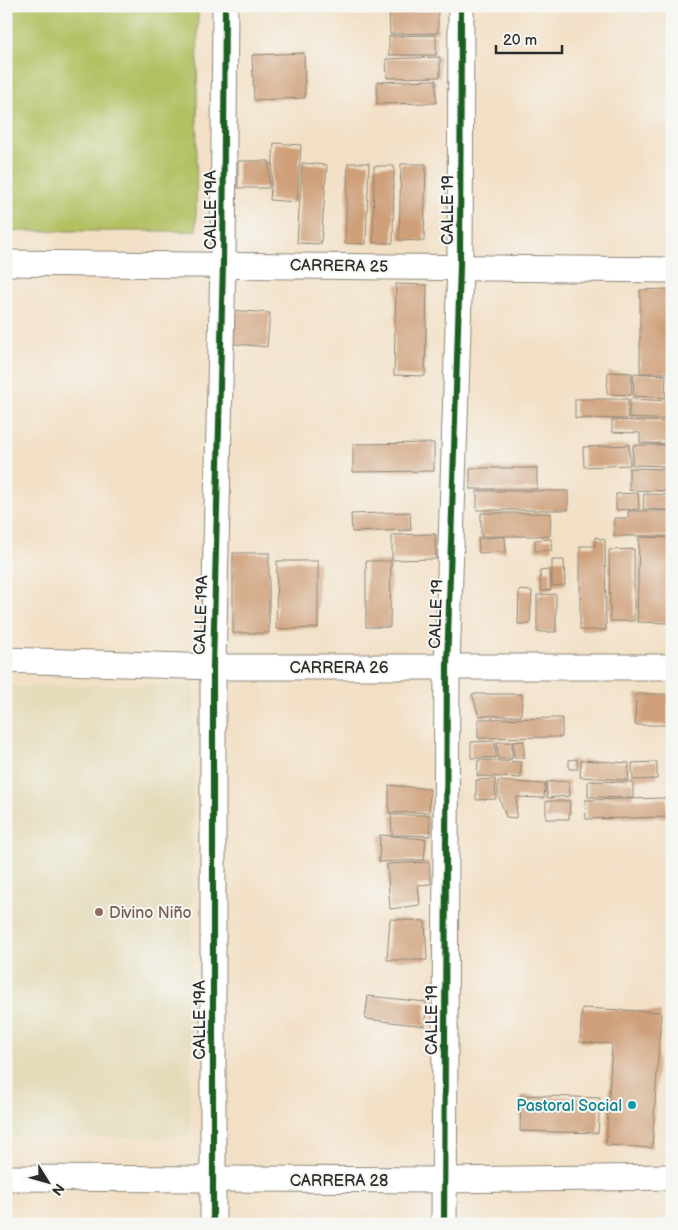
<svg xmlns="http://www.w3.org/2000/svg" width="678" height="1230" font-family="'Balsamiq Sans',sans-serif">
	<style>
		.built { fill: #e4dbba }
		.green { fill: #b2c062; stroke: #6e7646 }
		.building { fill: #ce9f78 }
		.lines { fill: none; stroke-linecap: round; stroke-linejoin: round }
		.minor-casing { stroke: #8e8678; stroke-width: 27 }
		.minor { stroke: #fff; stroke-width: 25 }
		.cycleway-casing { stroke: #f6f6f2; stroke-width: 9 }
		.cycleway { stroke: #1b5e20; stroke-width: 6 }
		.education-dot { fill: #8d6e63; stroke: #f6f6f2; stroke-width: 2 }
		.culture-dot { fill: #0f9aa8; stroke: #f6f6f2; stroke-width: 2 }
		.labels { text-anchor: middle; stroke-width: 4; stroke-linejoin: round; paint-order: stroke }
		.street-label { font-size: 16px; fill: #2b2b2b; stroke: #f6f6f2 }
		.education-label { font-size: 16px; fill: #785e54; stroke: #f6f6f2; text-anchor: start }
		.culture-label { font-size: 16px; fill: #0d838f; stroke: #f6f6f2; text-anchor: end }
	</style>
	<rect width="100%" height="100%" fill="#f6f6f2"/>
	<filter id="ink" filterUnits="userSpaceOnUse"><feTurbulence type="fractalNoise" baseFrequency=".02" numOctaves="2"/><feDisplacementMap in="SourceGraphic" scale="10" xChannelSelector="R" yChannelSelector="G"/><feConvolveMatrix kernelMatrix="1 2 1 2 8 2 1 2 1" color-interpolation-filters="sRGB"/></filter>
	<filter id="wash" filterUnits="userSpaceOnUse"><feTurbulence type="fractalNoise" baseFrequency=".0096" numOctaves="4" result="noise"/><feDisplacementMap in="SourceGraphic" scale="20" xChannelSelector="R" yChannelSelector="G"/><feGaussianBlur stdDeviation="1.12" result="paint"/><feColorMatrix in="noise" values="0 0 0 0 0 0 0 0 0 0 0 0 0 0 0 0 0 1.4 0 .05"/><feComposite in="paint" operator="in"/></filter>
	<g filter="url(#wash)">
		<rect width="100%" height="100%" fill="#f2e0c6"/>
		<path class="built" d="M194 684 190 1137H6V687Z"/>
		<path class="green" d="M6 6H198L196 231H6Z"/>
		<g id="blocks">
			<g class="building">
				<rect x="389" y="6" width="50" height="3"/>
				<path d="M438 10V33L390 34 389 11Z"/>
				<path d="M436 35V55H389V36Z"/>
				<path d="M304 53 305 98 254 100 252 55Z"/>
				<path d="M440 57V77L387 78 386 59Z"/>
				<path d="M436 80V103L377 104V82Z"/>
				<path d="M274 143 301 145 297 202 270 200Z"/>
				<rect x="238" y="161" width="31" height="27"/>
				<path d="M302 163 327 165 321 244 297 243Z"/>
				<path d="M348 163H369L366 244 345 243Z"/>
				<path d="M401 164H426L424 241 399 240Z"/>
				<path d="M374 166H394L393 243H373Z"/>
				<path d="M396 284 427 285 425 376 394 375Z"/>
				<path d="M669 289 670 373H640V290Z"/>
				<path d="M230 310 270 313 267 347 227 343Z"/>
				<path d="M608 372 632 373 631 395 607 394Z"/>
				<path d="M634 373 666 375 665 398 633 396Z"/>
				<path d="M575 399H628L627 419 575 418Z"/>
				<path d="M630 399 672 401V420L629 418Z"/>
				<path d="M612 420 672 422V444L640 443V433L612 432Z"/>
				<path d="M434 443V471L353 472V444Z"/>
				<path d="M629 445 630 465 584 467 583 447Z"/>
				<path d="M633 445H672V466L632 465Z"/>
				<rect x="470" y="468" width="67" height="21"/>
				<path d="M629 468 667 469 666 491 629 490Z"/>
				<rect x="477" y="491" width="91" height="19"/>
				<path d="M638 493 639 509 616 510V494Z"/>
				<path d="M644 494 670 495 669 510 643 509Z"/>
				<path d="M628 511H670V536H614V518H628Z"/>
				<path d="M410 512 411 530 352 532 351 514Z"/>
				<path d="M481 513H551L550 536H481Z"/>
				<path d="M435 534 436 559 392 560V535Z"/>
				<path d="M505 537 506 552 479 553 478 538Z"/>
				<path d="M595 537 605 540 606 630H580V546H595Z"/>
				<path d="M639 537 672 538 670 623 637 622Z"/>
				<path d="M551 539 552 550 535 551V540Z"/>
				<path d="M634 549V621H610L609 550Z"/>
				<rect x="233" y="553" width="36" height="80"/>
				<path d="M552 560H564L565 585 552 586Z"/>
				<path d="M277 561H318V628L276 629Z"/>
				<path d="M366 561H391L390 627H366Z"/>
				<path d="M550 570 551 590 541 591 540 571Z"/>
				<path d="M519 590 532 591 530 624H518Z"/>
				<path d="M556 594V632H537V595Z"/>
				<path d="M472 694H522L521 716H479Z"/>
				<path d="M636 694H668V725H635Z"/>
				<path d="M562 718V737L478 738V719Z"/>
				<path d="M495 741 496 758H471V742Z"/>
				<path d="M524 741V758H514L513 742Z"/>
				<path d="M497 742H512V759H498Z"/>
				<path d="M577 759 578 769H569V760Z"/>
				<path d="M478 760 521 762V778L477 776Z"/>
				<path d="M581 760 629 763 628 780 580 777Z"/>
				<path d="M657 762V779L633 780 632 763Z"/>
				<path d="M495 779 496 799 476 800V780Z"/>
				<path d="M498 781 545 784 544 798 517 797 516 818 506 817 498 794Z"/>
				<path d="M569 781 570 796 547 798 546 782Z"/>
				<path d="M588 781 633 782V798L588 797Z"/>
				<path d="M389 785 430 789 429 812 389 813Z"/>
				<path d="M667 798 668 817 586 819 585 800Z"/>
				<path d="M546 801H570L569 819H546Z"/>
				<path d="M391 815H429L430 836 392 835Z"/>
				<path d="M380 835 426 839 424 860 379 862Z"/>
				<path d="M429 862 431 884 418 885 420 905 390 909 387 864Z"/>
				<path d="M390 919 425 921 427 960H387Z"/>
				<path d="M368 996 426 1002 425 1026 365 1019Z"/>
				<path d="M582 1008 661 1012 652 1148 606 1145 612 1044 580 1042Z"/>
				<path d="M521 1095 600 1098 598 1133 520 1131Z"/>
			</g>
		</g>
	</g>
	<g filter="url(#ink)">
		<use href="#blocks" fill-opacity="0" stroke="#8e8678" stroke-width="1"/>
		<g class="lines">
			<g class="minor-casing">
				<g id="minor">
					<path d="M6 263 672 270"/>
					<path d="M6 660 213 667H672"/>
					<path d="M6 1178 444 1180 672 1177"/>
					<path d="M213 1224V667L223 264 225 6"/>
					<path d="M444 1224 447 667 460 266 461 6"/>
				</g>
			</g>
			<use href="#minor" class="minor"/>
			<g class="cycleway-casing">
				<g id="cycleway">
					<path d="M213 1224V667L223 264 225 6"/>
					<path d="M444 1224 447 667 460 266 461 6"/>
				</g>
			</g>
			<use href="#cycleway" class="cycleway"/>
		</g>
	</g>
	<circle class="education-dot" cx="99" cy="912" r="5"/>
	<circle class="culture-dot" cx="632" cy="1105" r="5"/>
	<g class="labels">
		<g class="street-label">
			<text transform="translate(210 210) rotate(-90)" y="6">CALLE 19A</text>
			<text transform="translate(447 210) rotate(-90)" y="6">CALLE 19</text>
			<text transform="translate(339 265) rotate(1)" y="6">CARRERA 25</text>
			<text transform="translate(435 614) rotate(-88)" y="6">CALLE 19</text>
			<text transform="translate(200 615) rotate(-88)" y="6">CALLE 19A</text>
			<text x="339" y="673">CARRERA 26</text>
			<text transform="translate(199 1020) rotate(-90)" y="6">CALLE 19A</text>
			<text transform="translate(431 1020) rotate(-90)" y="6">CALLE 19</text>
			<text x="339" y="1186">CARRERA 28</text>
		</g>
		<g class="education-label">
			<text x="109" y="918">Divino Niño</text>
		</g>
		<g class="culture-label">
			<text x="622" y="1111">Pastoral Social</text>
		</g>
	</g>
	<rect width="678" height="1230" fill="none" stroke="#f6f6f2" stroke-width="25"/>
	<g transform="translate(48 1182) rotate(127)" stroke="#f6f6f2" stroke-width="4" paint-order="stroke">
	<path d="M0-4L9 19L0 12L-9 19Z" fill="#2b2b2b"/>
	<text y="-8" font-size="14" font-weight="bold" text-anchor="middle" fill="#2b2b2b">N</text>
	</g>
	<path d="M496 45v8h66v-8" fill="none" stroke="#2b2b2b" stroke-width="2.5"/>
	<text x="503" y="45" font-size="15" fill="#2b2b2b" stroke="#f6f6f2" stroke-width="4" paint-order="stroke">20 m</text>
</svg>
